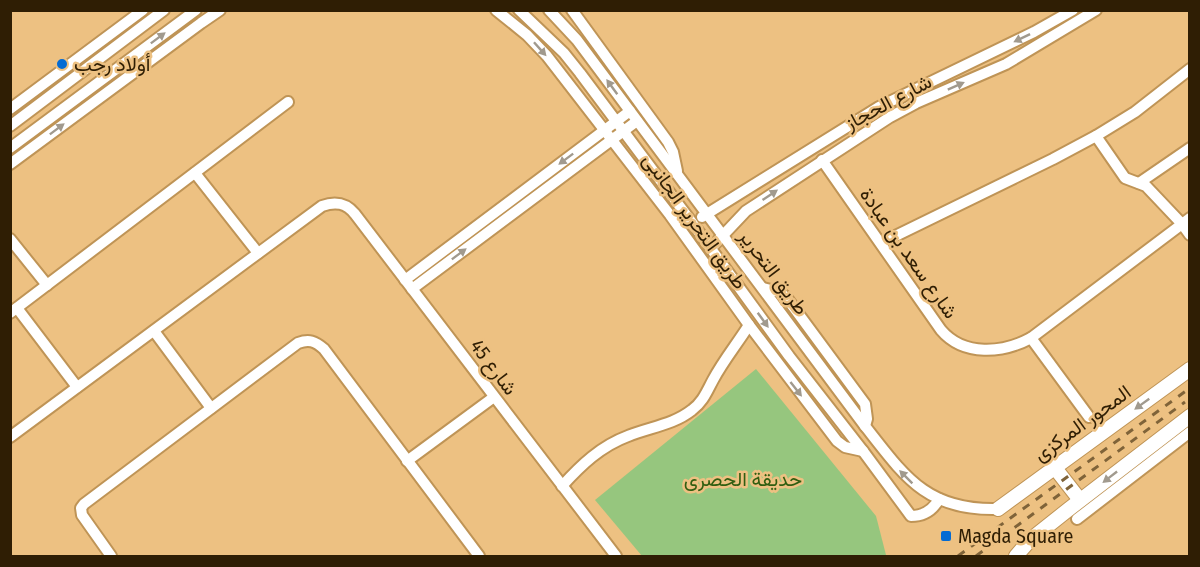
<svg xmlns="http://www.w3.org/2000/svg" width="1200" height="567" font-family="'Fira Sans Condensed',Vazirmatn,sans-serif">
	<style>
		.green { fill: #96c67e }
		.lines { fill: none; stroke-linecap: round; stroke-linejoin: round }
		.minor-casing { stroke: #bf9456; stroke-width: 14 }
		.major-casing { stroke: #bf9456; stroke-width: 16 }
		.minor { stroke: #fff; stroke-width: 10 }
		.major { stroke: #fff; stroke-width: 14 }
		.rail { stroke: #7f6339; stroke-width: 3; stroke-dasharray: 8 8; stroke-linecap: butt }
		.oneway { fill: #a19a8e }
		.poi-dot { fill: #046bd3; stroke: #edc182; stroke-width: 2 }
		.labels { text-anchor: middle; stroke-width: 5; stroke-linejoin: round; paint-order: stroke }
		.poi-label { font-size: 20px; fill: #2f1e04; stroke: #edc182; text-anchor: start }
		.street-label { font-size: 20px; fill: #2f1e04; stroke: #edc182 }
		.park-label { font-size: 20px; fill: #305e11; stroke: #edc182 }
	</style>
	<rect width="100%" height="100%" fill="#edc182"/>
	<path class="green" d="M756 369 876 516 886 555 884 556H642L595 500Z"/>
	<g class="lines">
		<g class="minor-casing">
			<g id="minor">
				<path d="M496 10 527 35 547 56 670 215 749 325 837 441 845 447 863 451"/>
				<path d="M519 10 564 53 580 73 693 224 789 356 863 451 911 516C924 516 933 510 939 499"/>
				<path d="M549 10 577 40 865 426C905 477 927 511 998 509"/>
				<path d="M572 10 668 142 673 152 677 171"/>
				<path d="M10 109 143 10"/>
				<path d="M10 126 164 10"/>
				<path d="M1096 136 1125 178 1146 186 1182 224 1190 235"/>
				<path d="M10 148 196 10"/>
				<path d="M822 160 941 330C964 357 1003 353 1031 338L1190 218"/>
				<path d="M10 164 201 23 220 10"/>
				<path d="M195 173 258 253"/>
				<path d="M1139 183 1190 148"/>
				<path d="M702 217 879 107 1034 32 1073 10"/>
				<path d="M10 239 47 285"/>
				<path d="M881 243 1053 159 1096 136 1135 112 1190 69"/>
				<path d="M711 248 746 211 890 117 916 103 1006 64 1096 10"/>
				<path d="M405 280 630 111"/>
				<path d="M763 288 779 292 786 297 865 404 867 419 865 426"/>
				<path d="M412 289 637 121"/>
				<path d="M17 308 77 387"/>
				<path d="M10 313 288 102"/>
				<path d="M154 331 211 408"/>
				<path d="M1031 338 1089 417"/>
				<path d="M10 437 322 206C336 201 346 203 355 214L616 556"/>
				<path d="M407 461 494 397"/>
				<path d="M562 486C581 465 601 446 628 436 650 427 673 425 692 410 703 402 707 391 713 380 723 361 737 344 749 325"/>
				<path d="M1077 519 1190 432"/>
				<path d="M111 556 82 515 81 508 84 504 298 343C309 339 315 341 324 349L479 556"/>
			</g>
		</g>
		<g class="major-casing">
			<g id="major">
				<path d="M1055 468 1080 500"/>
				<path d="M998 509 1190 369"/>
				<path d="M1016 556 1030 540 1069 509 1190 416"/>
			</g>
		</g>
		<use href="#minor" class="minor"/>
		<use href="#major" class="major"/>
		<g class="rail">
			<path d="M958 556 1190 388"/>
			<path d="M976 556 1185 402"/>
		</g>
	</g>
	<defs><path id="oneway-solid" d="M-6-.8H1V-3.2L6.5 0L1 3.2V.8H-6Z" transform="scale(1.5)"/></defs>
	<g class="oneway">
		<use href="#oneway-solid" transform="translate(158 38) rotate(-37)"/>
		<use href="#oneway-solid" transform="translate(1022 38) rotate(154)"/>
		<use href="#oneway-solid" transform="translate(540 49) rotate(48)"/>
		<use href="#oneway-solid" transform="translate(956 86) rotate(-24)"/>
		<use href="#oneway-solid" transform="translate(612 87) rotate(-126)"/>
		<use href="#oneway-solid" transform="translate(57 129) rotate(-37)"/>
		<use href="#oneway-solid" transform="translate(566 159) rotate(143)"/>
		<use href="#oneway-solid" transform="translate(770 195) rotate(-34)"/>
		<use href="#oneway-solid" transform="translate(459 254) rotate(-37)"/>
		<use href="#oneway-solid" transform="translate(763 320) rotate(54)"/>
		<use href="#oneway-solid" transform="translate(796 389) rotate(52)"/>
		<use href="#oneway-solid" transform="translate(1142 404) rotate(144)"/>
		<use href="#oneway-solid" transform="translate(906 477) rotate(-135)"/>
		<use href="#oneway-solid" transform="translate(1110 477) rotate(142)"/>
	</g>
	<g class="poi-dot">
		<circle cx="62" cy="64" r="6"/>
		<rect x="940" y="530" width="12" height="12" rx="3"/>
	</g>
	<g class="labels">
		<g class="poi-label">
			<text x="74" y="71">أولاد رجب</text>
			<text x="958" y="543">Magda Square</text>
		</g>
		<g class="street-label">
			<text transform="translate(888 102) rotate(-28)" y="7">شارع الحجاز</text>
			<text transform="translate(695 221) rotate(54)" y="7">طريق التحرير الجانبى</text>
			<text transform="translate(909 253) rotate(55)" y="7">شارع سعد بن عبادة</text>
			<text transform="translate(774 272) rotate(53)" y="7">طريق التحرير</text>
			<text transform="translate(494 367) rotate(53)" y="7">شارع 45</text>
			<text transform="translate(1082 423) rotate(-36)" y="7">المحور المركزى</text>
		</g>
		<g class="park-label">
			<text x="743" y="486">حديقة الحصرى</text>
		</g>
	</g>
	<rect width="1200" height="567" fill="none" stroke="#2f1e04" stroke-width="24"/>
</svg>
